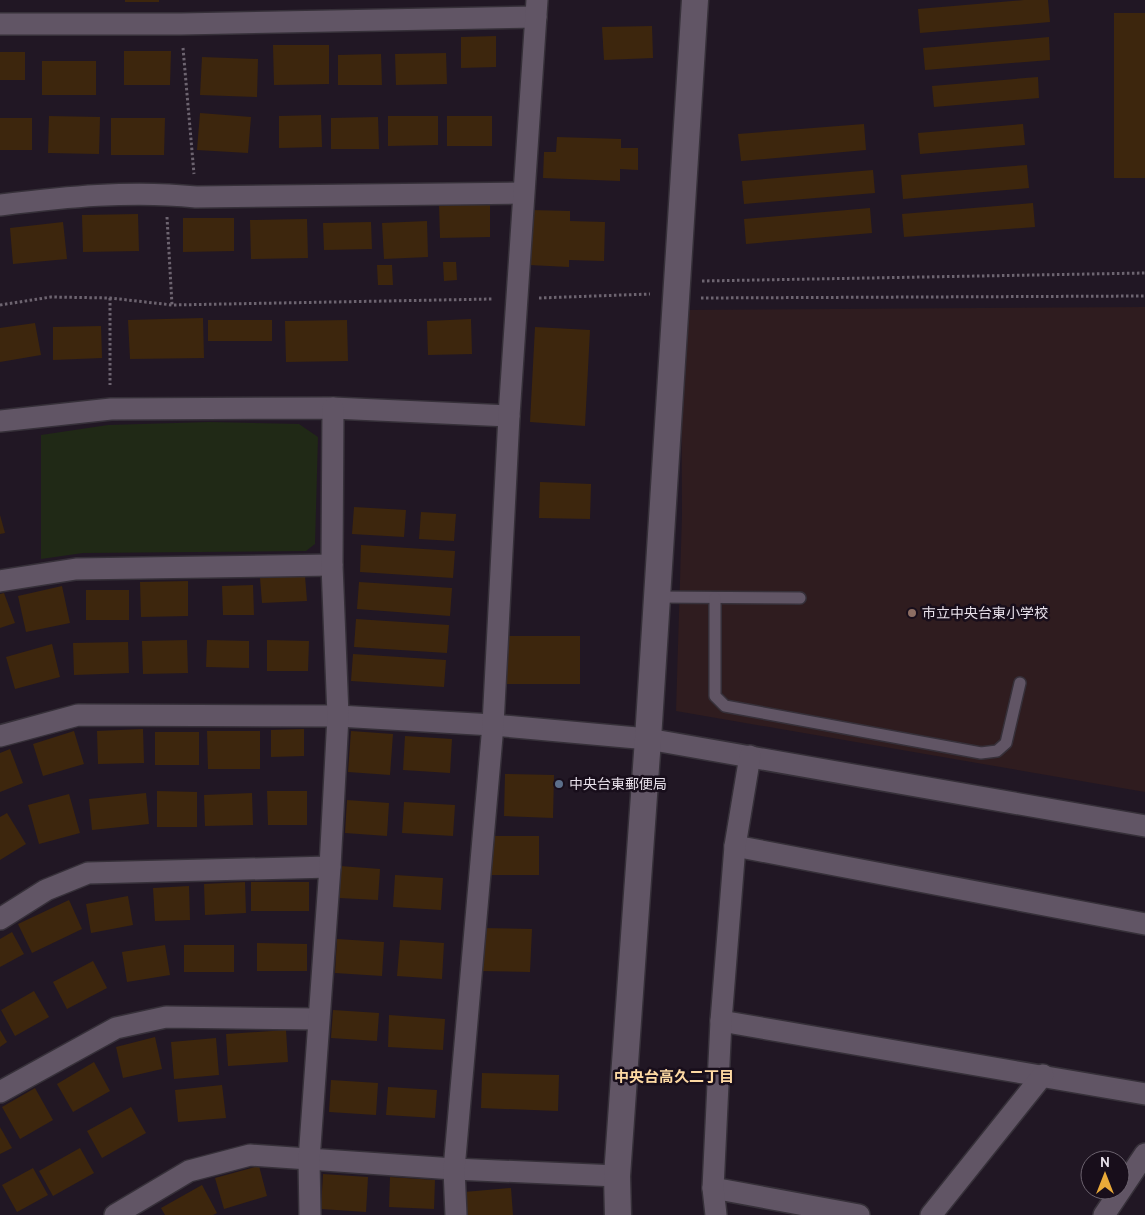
<svg xmlns="http://www.w3.org/2000/svg" width="1145" height="1215" font-family="Cabin,'Noto Sans JP',sans-serif">
	<style>
		.education { fill: #2f1c1f }
		.green { fill: #202916 }
		.building { fill: #3d260d }
		.lines { fill: none; stroke-linecap: round; stroke-linejoin: round }
		.service-casing { stroke: #363039; stroke-width: 14 }
		.minor-casing { stroke: #363039; stroke-width: 24 }
		.tertiary-casing { stroke: #363039; stroke-width: 29 }
		.path { stroke: #6d6470; stroke-width: 3; stroke-dasharray: 2.5 2.5; stroke-linecap: butt }
		.service { stroke: #615565; stroke-width: 11 }
		.minor { stroke: #615565; stroke-width: 21 }
		.tertiary { stroke: #615565; stroke-width: 26 }
		.education-dot { fill: #8d6e63; stroke: #180e1b; stroke-width: 2 }
		.service-dot { fill: #5c6f8a; stroke: #180e1b; stroke-width: 2 }
		.labels { text-anchor: middle; stroke-width: 5; stroke-linejoin: round; paint-order: stroke }
		.poi-label { font-size: 14px; fill: #e7e0ea; stroke: #180e1b; text-anchor: start }
		.neighbourhood-label { font-size: 15px; font-weight: bold; fill: #fdd9a3; stroke: #180e1b }
	</style>
	<rect width="100%" height="100%" fill="#211724"/>
	<path class="education" d="M1145 307V792L676 711 682 515 681 310Z"/>
	<path class="green" d="M209 422 299 424 318 437 315 544 306 551 83 553 41 559V435L108 425Z"/>
	<g class="building">
		<rect x="125" y="0" width="34" height="2"/>
		<path d="M1024 0H1048L1050 22 920 33 918 9Z"/>
		<rect x="1114" y="13" width="31" height="165"/>
		<path d="M652 26 653 58 604 60 602 27Z"/>
		<path d="M496 36V67L461 68V37Z"/>
		<path d="M1049 37 1050 60 925 70 923 48Z"/>
		<path d="M273 45H329V84L274 85Z"/>
		<path d="M124 51H171L170 85H124Z"/>
		<rect x="0" y="52" width="25" height="28"/>
		<path d="M446 53 447 84 396 85 395 54Z"/>
		<path d="M381 54 382 85H338V55Z"/>
		<path d="M202 57 258 59 257 97 200 95Z"/>
		<rect x="42" y="61" width="54" height="34"/>
		<path d="M1038 77 1039 98 934 107 932 86Z"/>
		<path d="M200 113 251 117 248 153 197 150Z"/>
		<path d="M321 115 322 147 279 148V116Z"/>
		<path d="M49 116 100 117 99 154 48 153Z"/>
		<path d="M388 116H438V145L388 146Z"/>
		<rect x="447" y="116" width="45" height="30"/>
		<path d="M378 117 379 149H331V118Z"/>
		<rect x="0" y="118" width="32" height="32"/>
		<path d="M111 118H165L164 155H111Z"/>
		<path d="M864 124 866 150 741 161 738 134Z"/>
		<path d="M1023 124 1025 145 920 154 918 133Z"/>
		<path d="M557 137 621 139V148H638V170L620 169V181L543 178 544 152H556Z"/>
		<path d="M1027 165 1029 188 903 199 901 175Z"/>
		<path d="M873 170 875 193 744 204 742 181Z"/>
		<path d="M490 203V237L440 238 439 204Z"/>
		<path d="M1033 203 1035 227 904 237 902 214Z"/>
		<path d="M870 208 872 233 746 244 744 219Z"/>
		<path d="M531 210 570 211V221L605 222 604 261 569 260V267L529 265Z"/>
		<path d="M138 214 139 251 83 252 82 215Z"/>
		<path d="M183 218H234V251L183 252Z"/>
		<path d="M307 219 308 258 251 259 250 220Z"/>
		<path d="M427 221 428 257 384 259 382 223Z"/>
		<path d="M63 222 67 259 13 264 10 228Z"/>
		<path d="M371 222 372 249 324 250 323 223Z"/>
		<path d="M443 262H456L457 280 444 281Z"/>
		<path d="M377 265H392L393 285H378Z"/>
		<path d="M203 318 204 358 130 359 128 320Z"/>
		<path d="M471 319 472 354 428 355 427 321Z"/>
		<rect x="208" y="320" width="64" height="21"/>
		<path d="M347 320 348 361 286 362 285 321Z"/>
		<path d="M35 323 41 355 0 362V328Z"/>
		<path d="M101 326 102 358 53 360V327Z"/>
		<path d="M535 327 590 330 585 426 530 422Z"/>
		<path d="M540 482 591 484 590 519 539 518Z"/>
		<path d="M354 507 406 510 404 537 352 534Z"/>
		<path d="M421 512 456 514 454 541 419 539Z"/>
		<path d="M0 515 5 533 0 534Z"/>
		<path d="M361 545 455 551 453 578 360 572Z"/>
		<path d="M305 576 307 601 262 603 260 578Z"/>
		<path d="M188 581V616L141 617 140 582Z"/>
		<path d="M359 582 452 588 450 616 357 609Z"/>
		<path d="M253 585 254 615H223L222 586Z"/>
		<path d="M62 586 70 623 26 632 18 596Z"/>
		<rect x="86" y="590" width="43" height="30"/>
		<path d="M4 593 15 623 0 628V594Z"/>
		<path d="M356 619 449 625 447 653 354 647Z"/>
		<path d="M504 636H580V684H503Z"/>
		<path d="M187 640 188 673 143 674 142 641Z"/>
		<path d="M207 640 249 641V668L206 667Z"/>
		<path d="M267 640 309 641 308 671H267Z"/>
		<path d="M128 642 129 673 74 675 73 643Z"/>
		<path d="M52 644 60 677 15 689 6 657Z"/>
		<path d="M353 654 446 660 444 687 351 681Z"/>
		<path d="M143 729 144 763 98 764 97 731Z"/>
		<path d="M304 729V756L271 757V730Z"/>
		<path d="M74 731 84 764 43 776 33 744Z"/>
		<path d="M207 731H260V769H208Z"/>
		<path d="M351 731 393 734 390 775 348 772Z"/>
		<rect x="155" y="732" width="44" height="33"/>
		<path d="M405 736 452 739 450 773 403 770Z"/>
		<path d="M10 749 23 783 0 792V753Z"/>
		<path d="M505 774 554 775 553 818 504 816Z"/>
		<path d="M157 791 197 792V827H157Z"/>
		<path d="M267 791H307V825H268Z"/>
		<path d="M146 793 149 824 92 830 89 799Z"/>
		<path d="M252 793 253 825 205 826 204 795Z"/>
		<path d="M69 794 80 833 39 844 28 805Z"/>
		<path d="M347 800 389 803 387 836 345 833Z"/>
		<path d="M404 802 455 805 453 836 402 833Z"/>
		<path d="M7 813 26 844 0 860V817Z"/>
		<rect x="489" y="836" width="50" height="39"/>
		<path d="M340 866 380 869 378 900 339 898Z"/>
		<path d="M395 875 443 878 441 910 393 907Z"/>
		<path d="M245 882 246 913 205 915 204 884Z"/>
		<rect x="251" y="882" width="58" height="29"/>
		<path d="M189 886 190 920 155 921 153 888Z"/>
		<path d="M128 896 133 925 91 933 86 904Z"/>
		<path d="M69 900 82 929 32 953 18 924Z"/>
		<path d="M481 928 532 929 530 972 479 971Z"/>
		<path d="M12 932 24 954 0 967V939Z"/>
		<path d="M337 939 384 942 382 976 335 973Z"/>
		<path d="M400 940 444 943 442 979 397 976Z"/>
		<path d="M257 943 307 944V971H257Z"/>
		<path d="M165 945 170 975 127 982 122 952Z"/>
		<rect x="184" y="945" width="50" height="27"/>
		<path d="M93 961 107 988 67 1009 53 982Z"/>
		<path d="M34 991 49 1017 15 1036 1 1010Z"/>
		<path d="M333 1010 379 1013 377 1041 331 1038Z"/>
		<path d="M389 1015 445 1019 443 1050 388 1047Z"/>
		<path d="M0 1030 7 1042 0 1047Z"/>
		<path d="M286 1030 288 1062 228 1066 226 1034Z"/>
		<path d="M155 1037 162 1069 123 1078 116 1047Z"/>
		<path d="M216 1038 219 1075 174 1079 171 1042Z"/>
		<path d="M94 1062 110 1091 73 1112 57 1084Z"/>
		<path d="M482 1073 559 1075 558 1111 481 1108Z"/>
		<path d="M331 1080 378 1083 376 1115 329 1112Z"/>
		<path d="M222 1085 226 1118 178 1122 175 1090Z"/>
		<path d="M388 1087 437 1090 435 1118 386 1115Z"/>
		<path d="M35 1088 53 1120 20 1139 2 1107Z"/>
		<path d="M131 1107 146 1133 102 1158 87 1131Z"/>
		<path d="M0 1127 12 1148 0 1154Z"/>
		<path d="M80 1148 94 1173 53 1196 39 1171Z"/>
		<path d="M259 1166 267 1196 224 1209 215 1178Z"/>
		<path d="M33 1168 48 1195 17 1212 2 1185Z"/>
		<path d="M323 1174 368 1177 366 1212 321 1209Z"/>
		<path d="M390 1177 435 1180 434 1209 389 1207Z"/>
		<path d="M202 1185 217 1213 213 1215H165L161 1208Z"/>
		<path d="M511 1188 513 1215H466L464 1192Z"/>
	</g>
	<g class="lines">
		<g class="service-casing">
			<g id="service">
				<path d="M656 597 800 598"/>
				<path d="M715 598V696L725 706 981 753 997 751 1006 743 1020 683"/>
			</g>
		</g>
		<g class="minor-casing">
			<g id="minor">
				<path d="M0 24H181L536 17"/>
				<path d="M0 205C65 197 131 190 196 197L523 193"/>
				<path d="M0 421 111 409 333 408 509 416"/>
				<path d="M0 581 76 569 332 565"/>
				<path d="M0 736 78 715 338 716 493 725 648 739 1145 826"/>
				<path d="M735 846 1145 924"/>
				<path d="M0 919 46 890 88 873 330 867"/>
				<path d="M721 1021 1145 1094"/>
				<path d="M0 1092 116 1028 166 1017 318 1019"/>
				<path d="M713 1188 859 1215"/>
				<path d="M115 1215 189 1171 250 1155 454 1169 617 1176"/>
				<path d="M310 1215 309 1160 330 867 338 716 332 565 333 408"/>
				<path d="M456 1215 454 1169 493 725 509 416 537 0"/>
				<path d="M716 1215 713 1188 721 1021 735 846 750 756"/>
				<path d="M931 1215 1043 1075"/>
				<path d="M1104 1215 1145 1154"/>
			</g>
		</g>
		<g class="tertiary-casing">
			<path id="tertiary" d="M618 1215 617 1176 648 739 695 0"/>
		</g>
		<g class="path">
			<path d="M183 48 194 174"/>
			<path d="M167 217 172 305"/>
			<path d="M702 281 1145 273"/>
			<path d="M110 298V385"/>
			<path d="M539 298 650 294"/>
			<path d="M701 298 1145 296"/>
			<path d="M0 305 51 297 110 298 172 305 493 299"/>
		</g>
		<use href="#service" class="service"/>
		<use href="#minor" class="minor"/>
		<use href="#tertiary" class="tertiary"/>
	</g>
	<circle class="education-dot" cx="912" cy="613" r="5"/>
	<circle class="service-dot" cx="559" cy="784" r="5"/>
	<g class="labels">
		<g class="poi-label">
			<text x="922" y="618">市立中央台東小学校</text>
			<text x="569" y="789">中央台東郵便局</text>
		</g>
		<g class="neighbourhood-label">
			<text x="674" y="1082">中央台高久二丁目</text>
		</g>
	</g>
	<g transform="translate(1105 1175)"><circle r="24" fill="#180e1b" stroke="#6b626e"/>
	<path d="M0-4L9 19L0 12L-9 19Z" fill="#eaaa39"/>
	<text y="-8" font-size="14" font-weight="bold" text-anchor="middle" fill="#e7e0ea">N</text>
	</g>
</svg>
